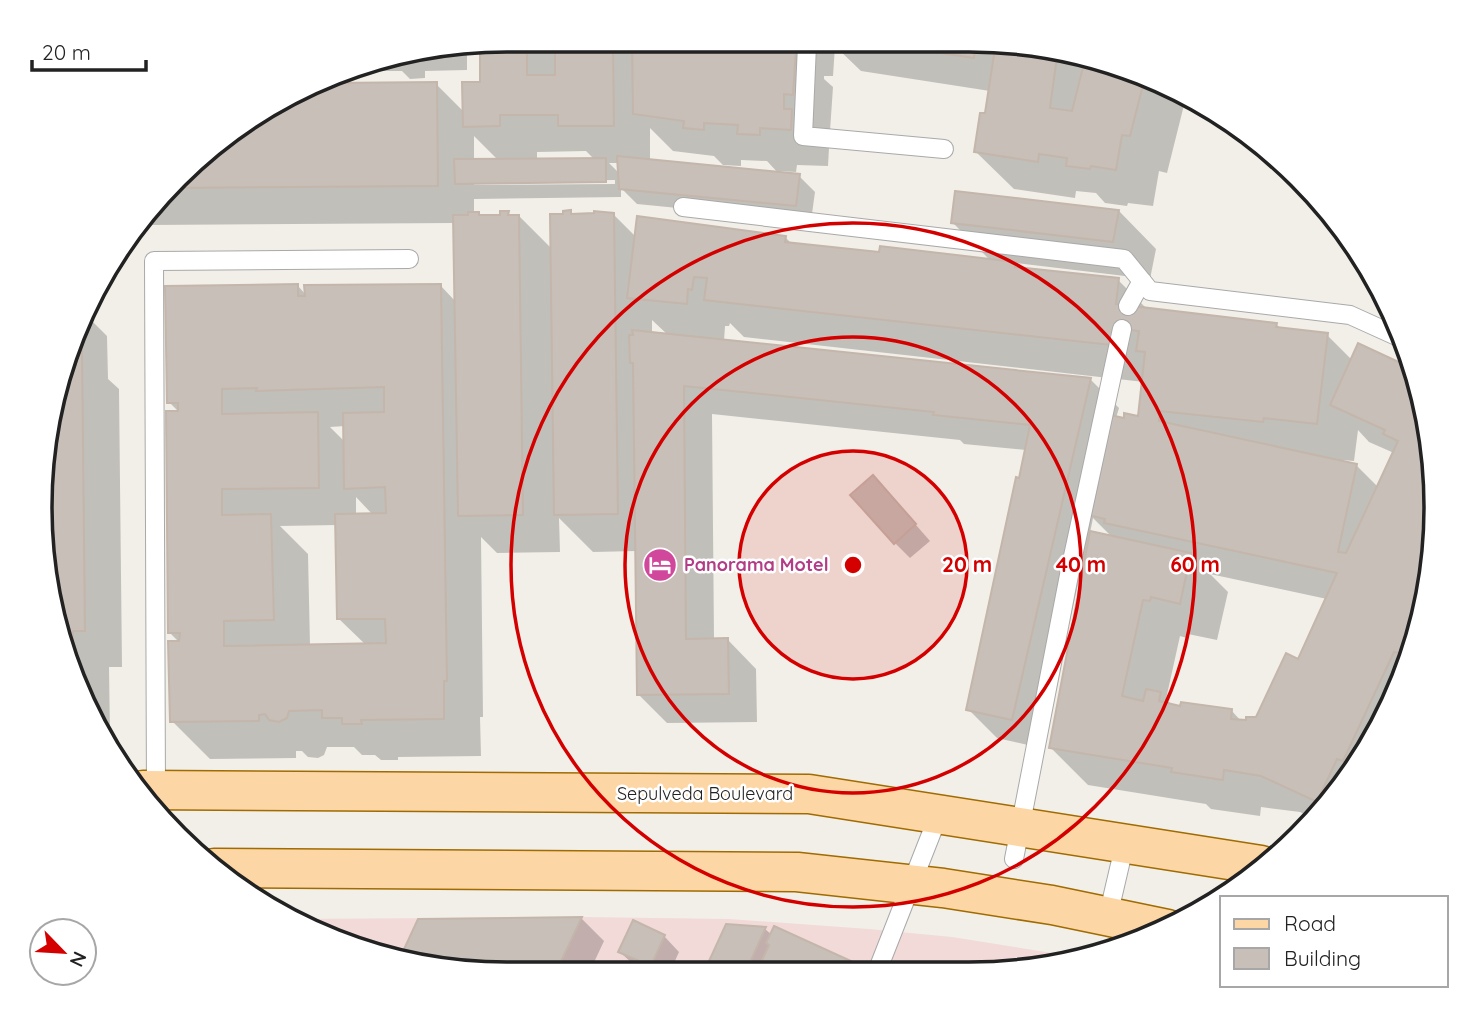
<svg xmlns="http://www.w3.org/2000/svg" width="1476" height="1015" font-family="Quicksand,sans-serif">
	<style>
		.commercial { fill: #f2dad9 }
		.shadow { fill: #0003; fill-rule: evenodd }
		.building { fill: #c7bfb8; stroke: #c4b6ab; stroke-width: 2; fill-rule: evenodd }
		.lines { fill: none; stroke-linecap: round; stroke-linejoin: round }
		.lane-casing { stroke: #a9a9a9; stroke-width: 20 }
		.primary-casing { stroke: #a06b00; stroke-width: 41 }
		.lane { stroke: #fff; stroke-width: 18 }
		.primary { stroke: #fcd6a4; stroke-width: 38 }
		.ring { fill: none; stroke: #d40000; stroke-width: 3.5 }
		.labels { text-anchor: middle; stroke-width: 5; stroke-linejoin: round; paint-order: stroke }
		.hotel-label { font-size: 18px; font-weight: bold; fill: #b23c85; stroke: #fff; text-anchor: start }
		.street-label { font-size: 18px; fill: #222; stroke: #fff }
		.rim { fill: none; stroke: #222; stroke-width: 3.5 }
		.centre { fill: #d40000; stroke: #fff; stroke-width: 3.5 }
		.ring-label { font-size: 21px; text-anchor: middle; font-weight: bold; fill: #d40000; stroke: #fff; stroke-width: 5; stroke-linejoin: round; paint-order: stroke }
	</style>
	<rect width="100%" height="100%" fill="#f2efe9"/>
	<path class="commercial" d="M582 917 729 919 869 929 952 937 1083 958 1059 966 507 975 416 966 328 939 291 919Z"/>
	<g class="shadow">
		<path d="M508 40 649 43V45L669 47 665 43 835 46 833 76H824V79L833 87 830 131 821 140 829 148 828 166 797 165 796 172 779 171V174L767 161 741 160V166L723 165 714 156 673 151 650 128V161L799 176 815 192 811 221 637 204 621 188V197L474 199V214L481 217H502L508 213 512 216H519L553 250 565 216 570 212 574 216 614 215 636 237H785L792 244 880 254 991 261 953 223 1119 211 1156 249 1150 279 1015 263 1021 269 1118 280 1148 310 1276 324 1282 330 1327 335 1352 360 1436 508 1427 599 1400 687 1357 767 1314 819 1300 812 1261 807 1260 816 1211 809 1206 804 1088 785 1050 747 1084 572 1081 571 1041 748 997 738 968 709 1026 450 964 444 960 440 712 414 714 640H728L756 669 757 722 667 723 638 694 637 551 593 552 559 518 560 552 497 553 481 537 483 717H480L481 756 398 757V760H381L375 755H362L354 747H327L324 755 318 758 308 757 302 751H296V758L210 759 172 721 180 643 170 633 179 412 169 402 298 286 306 295 440 285 456 302 455 223 148 225 143 220 156 200 248 119 340 77 347 85 436 84 464 112 482 83 481 44ZM474 136 499 161H474ZM586 151 594 159 537 160V152ZM609 163H619L620 174ZM615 180V184L474 185V182ZM652 320 668 335 652 334ZM730 323 744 337 1144 382 1140 418H1116L1119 408 1090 379 724 341 725 326H729ZM345 426V442L330 427ZM1358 430 1369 442 1394 453 1378 487 1356 465 1341 462 1342 460 1354 461ZM356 497 373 515 356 516ZM1093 518 1113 538 1090 533ZM337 525 339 619 366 645 310 646 308 554 280 526ZM1210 574 1327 599 1299 661 1257 719 1242 722 1231 710 1173 706 1166 699 1180 636 1187 638 1188 634 1217 640 1228 592Z"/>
		<path d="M470 45V48H467V70L425 71V78L410 79 402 71H353L386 56Z"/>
		<path d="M835 46 1059 49 1186 97 1167 173 1159 171 1153 206 1128 203 1127 206 1105 203 1096 193 1076 191 1075 198 1014 189 976 152 986 115 990 91 861 71Z"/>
		<path d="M91 304 93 322 107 336 108 379 119 389 122 667H109L110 736 114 740V749L89 715 49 598 44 447 76 328Z"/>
		<path d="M888 493 930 541 910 558 895 543Z"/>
		<path d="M582 919 604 941 589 973 508 975 416 966 401 961 419 920Z"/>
		<path d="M727 926 765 929 772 935 850 963 857 969 706 972Z"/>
		<path d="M664 936 679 952 670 972H648L636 967 620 952Z"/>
	</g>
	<g class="building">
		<path d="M508 40 527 41V75H555V41L613 42 614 126H558V115H500V126L463 127 462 82H480V44Z"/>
		<path d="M632 42 723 50V44L787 45V48H796L793 95 784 94V109H792L791 130 760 128V135L737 134 738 125 704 123V130L683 128 684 121 633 114Z"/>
		<path d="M902 47 975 48 974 58Z"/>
		<path d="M995 48 1058 49 1050 108 1072 111 1085 59 1144 81 1130 136 1122 135 1116 170 1091 166 1090 169 1066 166 1067 158 1039 154 1038 162 974 152 980 113H985Z"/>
		<path d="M437 82 438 186 170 188 248 119 328 83Z"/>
		<path d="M617 156 800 174 796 206 619 189Z"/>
		<path d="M606 158V182L455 184 454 159Z"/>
		<path d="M955 191 1119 210 1113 242 951 223Z"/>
		<path d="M571 210V214L594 213V211L614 213 618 514 554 515 550 214H563V211Z"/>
		<path d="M500 211H509L508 215H519L523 515 458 516 453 215H468V212H479V215H500Z"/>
		<path d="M637 216 786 236 785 242 879 252 880 246 1016 262 1015 267 1119 278 1116 304 1277 323 1276 327 1328 333 1317 424 1264 418 1263 422 1160 411 1159 421 1357 464 1338 552 1346 553 1398 441 1383 434 1385 430 1330 405 1358 343 1405 365 1407 359 1410 361 1427 417 1436 508 1427 591 1399 653 1394 652 1343 761 1337 759 1317 802 1261 776 1224 770 1223 780 1171 772 1172 768 1049 748 1090 531 1191 553 1180 604 1151 597 1150 601 1143 600 1122 696 1143 701 1146 689 1161 692 1159 701 1180 706 1181 702 1232 709 1231 719 1246 720V717H1256L1286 653 1298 659 1337 573 1104 523 1105 519 1088 515 1110 415 1124 418V413L1138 416 1145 352 1136 351 1139 331 1113 328 1111 345 704 300 707 278 694 277 692 290 688 289 687 304 627 298Z"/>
		<path d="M298 284V296H305L304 285 441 284 447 681H444V719L361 720 362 724H342V718H322V710L289 711 287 718 279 722 269 720 265 714 259 715V721L170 722 168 641H179L180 633H168L166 411H178V403H167L165 286ZM384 387V412L343 413 344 489 385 487 386 513 335 514 337 619H385L386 643 224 646V621L274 620 271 514 222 515V489L319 488 318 412 222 414V389L257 388 256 391Z"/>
		<path d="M632 330 1091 378 1012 720 966 710 1016 477 1019 478 1030 425 933 415 934 412 684 386 686 639 728 638 729 694 637 695 633 363H630L629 335H633Z"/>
		<path d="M72 344V350H82L85 631H73V668L49 598 44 447Z"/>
		<path d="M873 475 916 524 894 544 850 495Z"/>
		<path d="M582 917 555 974 508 975 416 966 399 960 418 919Z"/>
		<path d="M633 920 665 935 651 966 618 952Z"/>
		<path d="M315 921 376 948 373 953 328 939 311 930Z"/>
		<path d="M726 924 766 927 746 971 704 972Z"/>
		<path d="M774 926 851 961 848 969 757 971 769 945 766 943Z"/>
	</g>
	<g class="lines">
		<g class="lane-casing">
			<g id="lane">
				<path d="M807 45 803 136 944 149"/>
				<path d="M683 207 1124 259 1150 291 1350 315 1403 339"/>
				<path d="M1128 306 1142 281"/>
				<path d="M1383 718 1405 671"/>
				<path d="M156 794 154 261 409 259"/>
				<path d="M1014 859 1070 570 1122 329"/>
				<path d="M1108 916 1125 843"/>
				<path d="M878 969 939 814"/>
			</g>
		</g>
		<g class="primary-casing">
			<g id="primary">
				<path d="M143 790 809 794 1261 865"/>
				<path d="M214 868 797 872 943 888 1052 905 1168 929"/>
			</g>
		</g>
		<use href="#lane" class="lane"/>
		<use href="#primary" class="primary"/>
	</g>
	<circle cx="853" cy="565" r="114" fill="#d40000" fill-opacity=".12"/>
	<g class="ring">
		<circle cx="853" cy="565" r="114"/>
		<circle cx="853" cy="565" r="228"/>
		<circle cx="853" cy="565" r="342"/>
	</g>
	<defs>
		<g id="hotel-disc" transform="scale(1.75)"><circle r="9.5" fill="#d1479c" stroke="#fff"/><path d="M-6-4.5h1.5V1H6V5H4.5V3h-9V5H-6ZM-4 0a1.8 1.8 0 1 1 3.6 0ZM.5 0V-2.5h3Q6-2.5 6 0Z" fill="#fff"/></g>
	</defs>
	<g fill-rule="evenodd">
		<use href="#hotel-disc" x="660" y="565"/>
	</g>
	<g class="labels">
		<g class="hotel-label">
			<text x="684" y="571">Panorama Motel</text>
		</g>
		<g class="street-label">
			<text x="705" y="800">Sepulveda Boulevard</text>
		</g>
	</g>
	<path d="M0 0H1476V1015H0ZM507 52H969A455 455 0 0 1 1424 507V507A455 455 0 0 1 969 962H507A455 455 0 0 1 52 507V507A455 455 0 0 1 507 52Z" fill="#fff" fill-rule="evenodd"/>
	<path class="rim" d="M507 52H969A455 455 0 0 1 1424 507V507A455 455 0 0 1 969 962H507A455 455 0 0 1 52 507V507A455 455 0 0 1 507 52Z"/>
	<circle cx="853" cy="565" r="10" class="centre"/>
	<g class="ring-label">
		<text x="967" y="572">20 m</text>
		<text x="1081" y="572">40 m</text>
		<text x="1195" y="572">60 m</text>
	</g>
	<rect x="1220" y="896" width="228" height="91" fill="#ffffff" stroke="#a7a7a7" stroke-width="2"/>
	<rect x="1234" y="919" width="35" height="10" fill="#fcd6a4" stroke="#a7a7a7" stroke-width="2"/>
	<text x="1284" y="931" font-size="21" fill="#222222">Road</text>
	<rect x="1234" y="948" width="35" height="21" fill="#c7bfb8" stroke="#a7a7a7" stroke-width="2"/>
	<text x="1284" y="966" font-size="21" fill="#222222">Building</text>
	<g transform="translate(63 952) rotate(115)"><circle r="33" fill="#ffffff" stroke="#a7a7a7" stroke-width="2"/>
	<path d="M0-5L12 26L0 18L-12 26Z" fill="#d40000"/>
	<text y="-10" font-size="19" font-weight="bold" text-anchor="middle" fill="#222222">N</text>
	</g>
	<path d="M32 60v10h114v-10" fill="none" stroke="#222222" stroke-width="3.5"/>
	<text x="42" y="60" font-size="21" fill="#222222" stroke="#ffffff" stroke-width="5" paint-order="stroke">20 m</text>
</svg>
